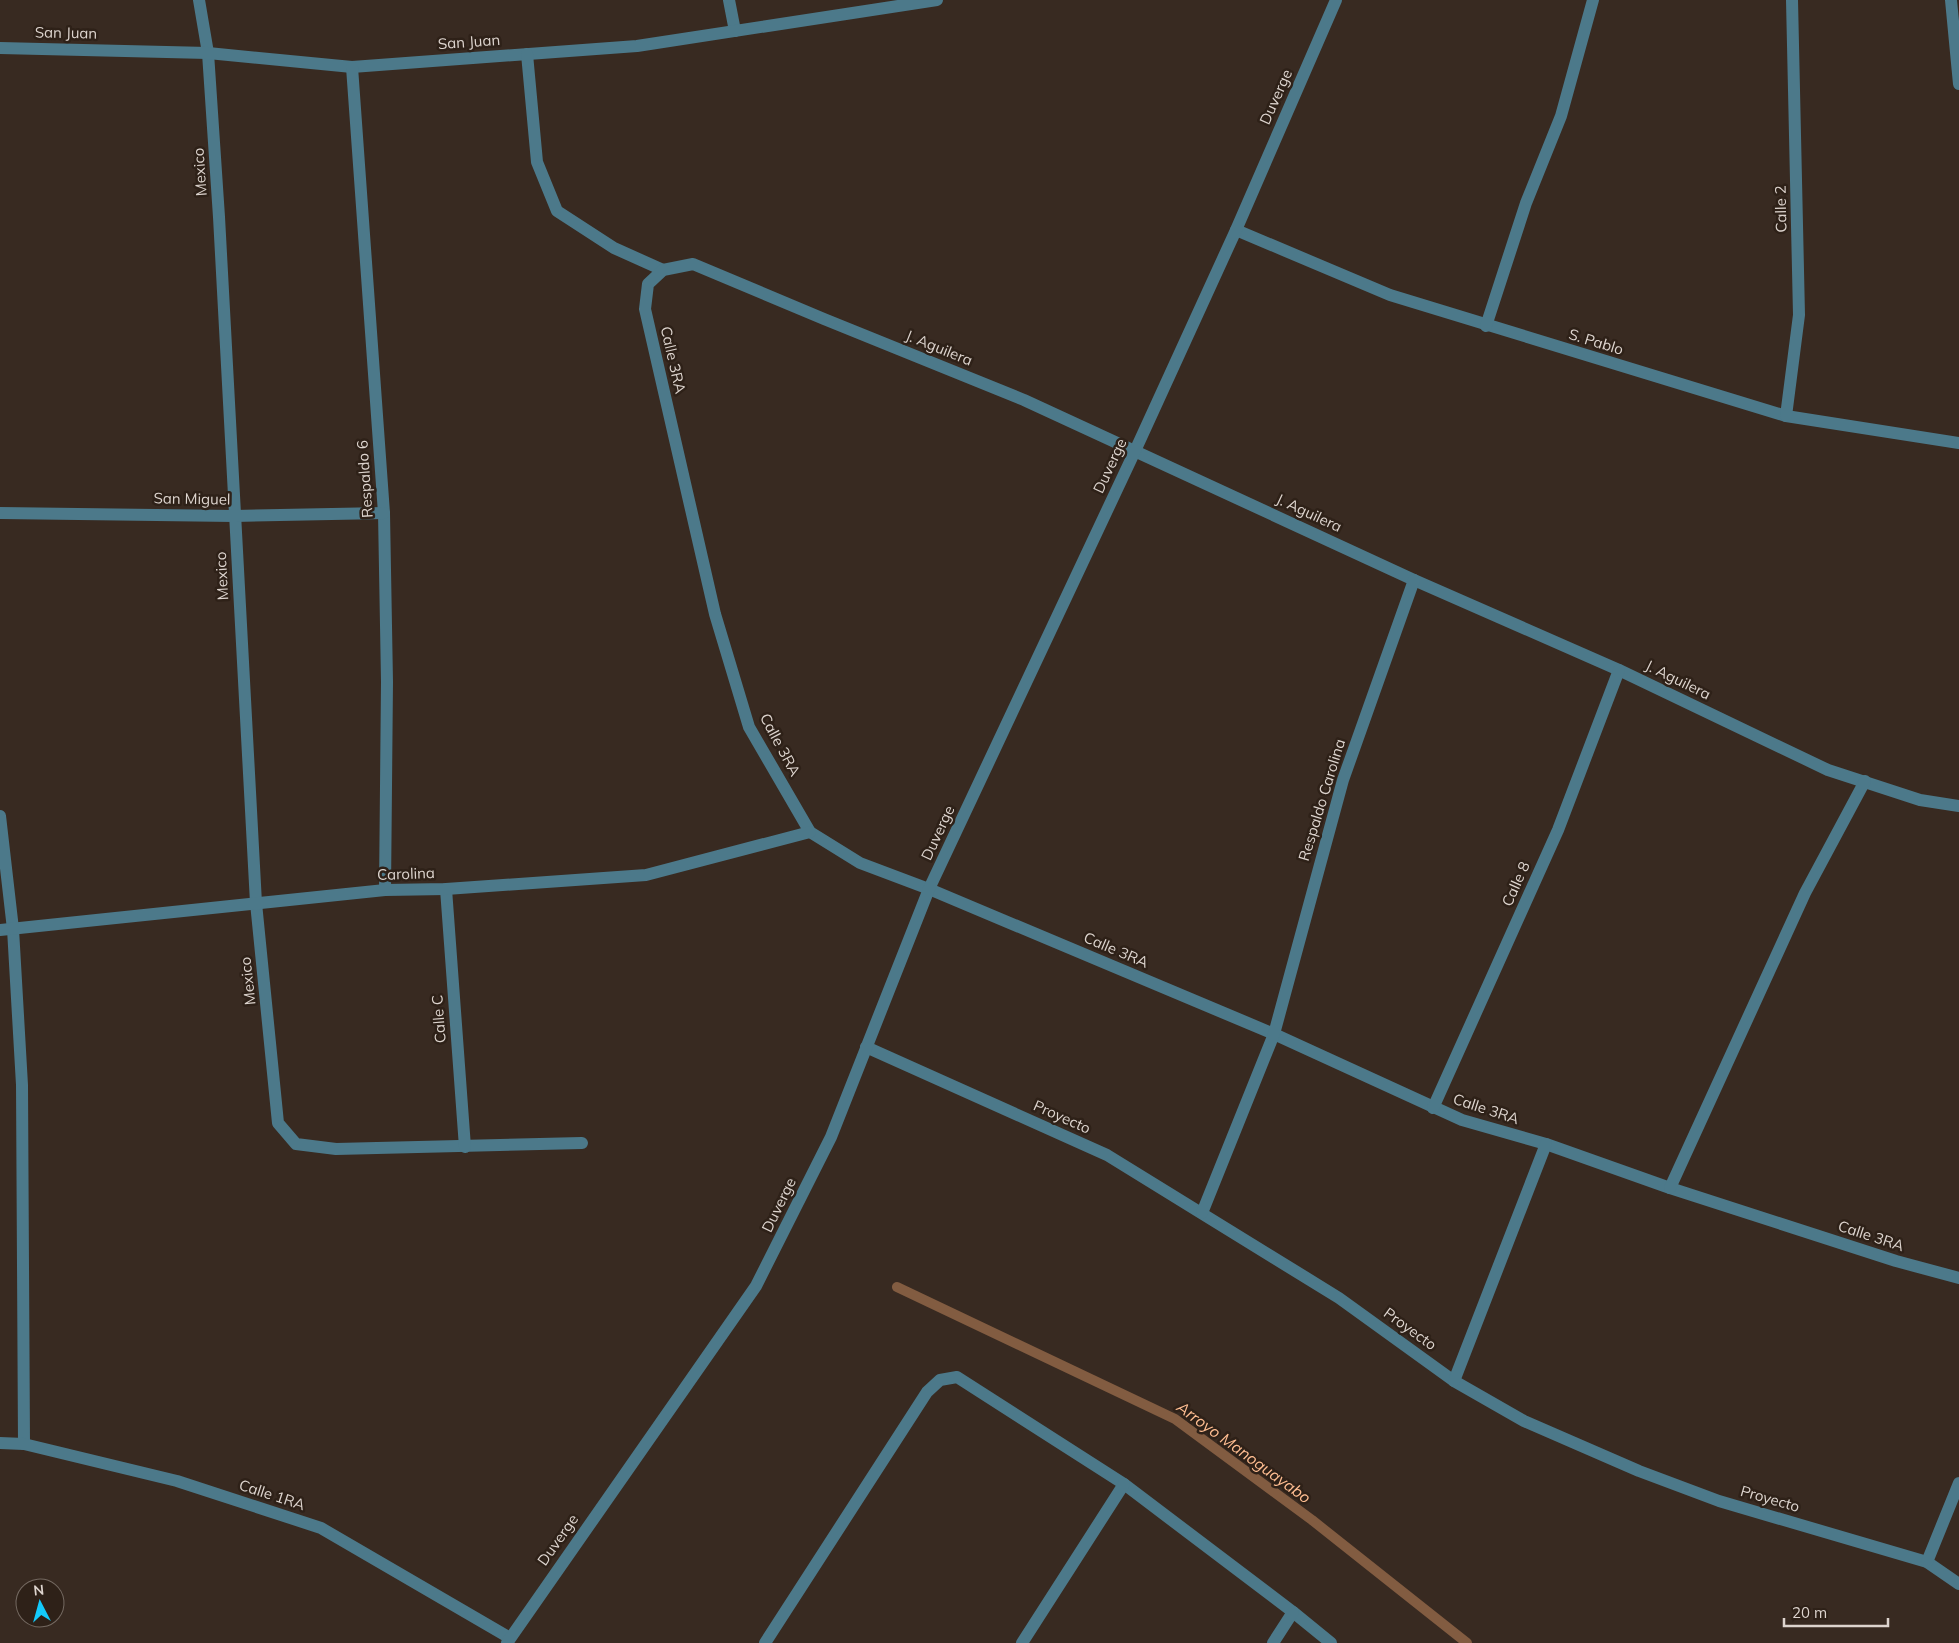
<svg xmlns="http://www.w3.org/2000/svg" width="1959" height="1643" font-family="Mulish,sans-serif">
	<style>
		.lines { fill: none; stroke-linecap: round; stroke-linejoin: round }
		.stream { stroke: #825c41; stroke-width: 10 }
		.minor { stroke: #4c798a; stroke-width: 12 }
		.labels { text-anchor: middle; stroke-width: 5; stroke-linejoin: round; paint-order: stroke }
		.street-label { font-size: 15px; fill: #ddd4ce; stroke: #2e2118 }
		.water-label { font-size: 16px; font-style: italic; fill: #ffbe92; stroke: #2e2118 }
	</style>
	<rect width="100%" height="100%" fill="#382a21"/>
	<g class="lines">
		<path class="stream" d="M897 1287 1175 1419 1312 1520 1467 1643"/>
		<g class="minor">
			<path d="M199 0 208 53 219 217 256 903 278 1123 296 1144 336 1149 582 1143"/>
			<path d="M729 0 735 31"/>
			<path d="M1951 0 1959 84"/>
			<path d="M0 48 208 53 352 67 637 46 937 0"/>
			<path d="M527 54 537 162 557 211 614 248 663 270"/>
			<path d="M352 67 384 513 387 682 385 890"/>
			<path d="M1236 230 1390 295 1786 416 1959 443"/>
			<path d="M1486 326 1526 203 1561 116 1593 0"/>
			<path d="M1786 416 1799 315 1792 0"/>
			<path d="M0 513 234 516 384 513"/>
			<path d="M1959 806 1920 800 1828 770 1619 670 1414 580 1024 400 824 319 693 264 663 270 648 284 645 309 715 614 749 727 810 832 860 863 929 889 1274 1034 1462 1120 1546 1144 1670 1188 1896 1261 1959 1278"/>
			<path d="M0 816 13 929 22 1085 24 1444"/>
			<path d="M446 889 465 1147"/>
			<path d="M0 930 385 890 446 889 646 875 810 832"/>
			<path d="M866 1047 1107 1155 1339 1298 1454 1381 1524 1421 1639 1471 1719 1501 1927 1562 1959 1584"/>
			<path d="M1433 1108 1558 830 1619 670"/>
			<path d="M1670 1188 1805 893 1865 781"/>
			<path d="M1202 1213 1274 1034 1343 780 1414 580"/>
			<path d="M1454 1381 1546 1144"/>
			<path d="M0 1443 24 1444 177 1481 321 1528 510 1638"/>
			<path d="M1927 1562 1959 1483"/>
			<path d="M507 1643 756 1286 831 1137 929 889 1135 451 1236 230 1336 0"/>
			<path d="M765 1643 927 1392 940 1380 957 1377 1124 1484 1293 1612 1331 1643"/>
			<path d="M1022 1643 1124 1484"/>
			<path d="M1273 1643 1293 1612"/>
		</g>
	</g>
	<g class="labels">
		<g class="street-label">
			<text transform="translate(66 33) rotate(1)" y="5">San Juan</text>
			<text transform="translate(469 42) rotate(-4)" y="5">San Juan</text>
			<text transform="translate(1276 97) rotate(-66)" y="5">Duverge</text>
			<text transform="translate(200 172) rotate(-94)" y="5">Mexico</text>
			<text transform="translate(1781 209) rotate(-91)" y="5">Calle 2</text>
			<text transform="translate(1596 342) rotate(17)" y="5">S. Pablo</text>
			<text transform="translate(939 348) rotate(22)" y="5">J. Aguilera</text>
			<text transform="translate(673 360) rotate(77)" y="5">Calle 3RA</text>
			<text transform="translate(1110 466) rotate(-65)" y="5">Duverge</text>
			<text transform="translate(365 479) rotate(-94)" y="5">Respaldo 6</text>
			<text transform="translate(192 499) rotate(1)" y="5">San Miguel</text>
			<text transform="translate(1309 513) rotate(25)" y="5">J. Aguilera</text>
			<text transform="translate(222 576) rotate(-93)" y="5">Mexico</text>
			<text transform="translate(1678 680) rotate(26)" y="5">J. Aguilera</text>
			<text transform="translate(780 745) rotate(62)" y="5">Calle 3RA</text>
			<text transform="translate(1322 800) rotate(-73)" y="5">Respaldo Carolina</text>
			<text transform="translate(938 833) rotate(-65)" y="5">Duverge</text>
			<text transform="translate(406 874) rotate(-2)" y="5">Carolina</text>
			<text transform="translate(1516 884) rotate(-66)" y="5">Calle 8</text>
			<text transform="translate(1116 950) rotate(23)" y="5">Calle 3RA</text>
			<text transform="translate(248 981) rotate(-96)" y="5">Mexico</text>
			<text transform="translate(439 1019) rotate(-94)" y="5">Calle C</text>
			<text transform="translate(1486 1109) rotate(18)" y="5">Calle 3RA</text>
			<text transform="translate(1062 1117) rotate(24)" y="5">Proyecto</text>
			<text transform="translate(779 1205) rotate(-64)" y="5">Duverge</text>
			<text transform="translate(1871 1236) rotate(18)" y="5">Calle 3RA</text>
			<text transform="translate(1410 1329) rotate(36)" y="5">Proyecto</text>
			<text transform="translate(272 1495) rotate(18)" y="5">Calle 1RA</text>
			<text transform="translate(1770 1499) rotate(16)" y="5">Proyecto</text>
			<text transform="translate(558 1540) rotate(-55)" y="5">Duverge</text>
		</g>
		<g class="water-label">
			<text transform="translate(1244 1452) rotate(36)" y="6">Arroyo Manoguayabo</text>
		</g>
	</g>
	<g transform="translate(40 1603) rotate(354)"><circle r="24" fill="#2e2118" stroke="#746961"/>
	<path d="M0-4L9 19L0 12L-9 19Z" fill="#13cafb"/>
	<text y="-8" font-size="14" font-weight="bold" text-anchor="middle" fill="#ddd4ce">N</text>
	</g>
	<path d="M1784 1618v8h104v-8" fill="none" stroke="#ddd4ce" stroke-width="2.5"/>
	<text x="1792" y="1618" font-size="15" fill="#ddd4ce" stroke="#2e2118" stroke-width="4" paint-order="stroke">20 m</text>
</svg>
